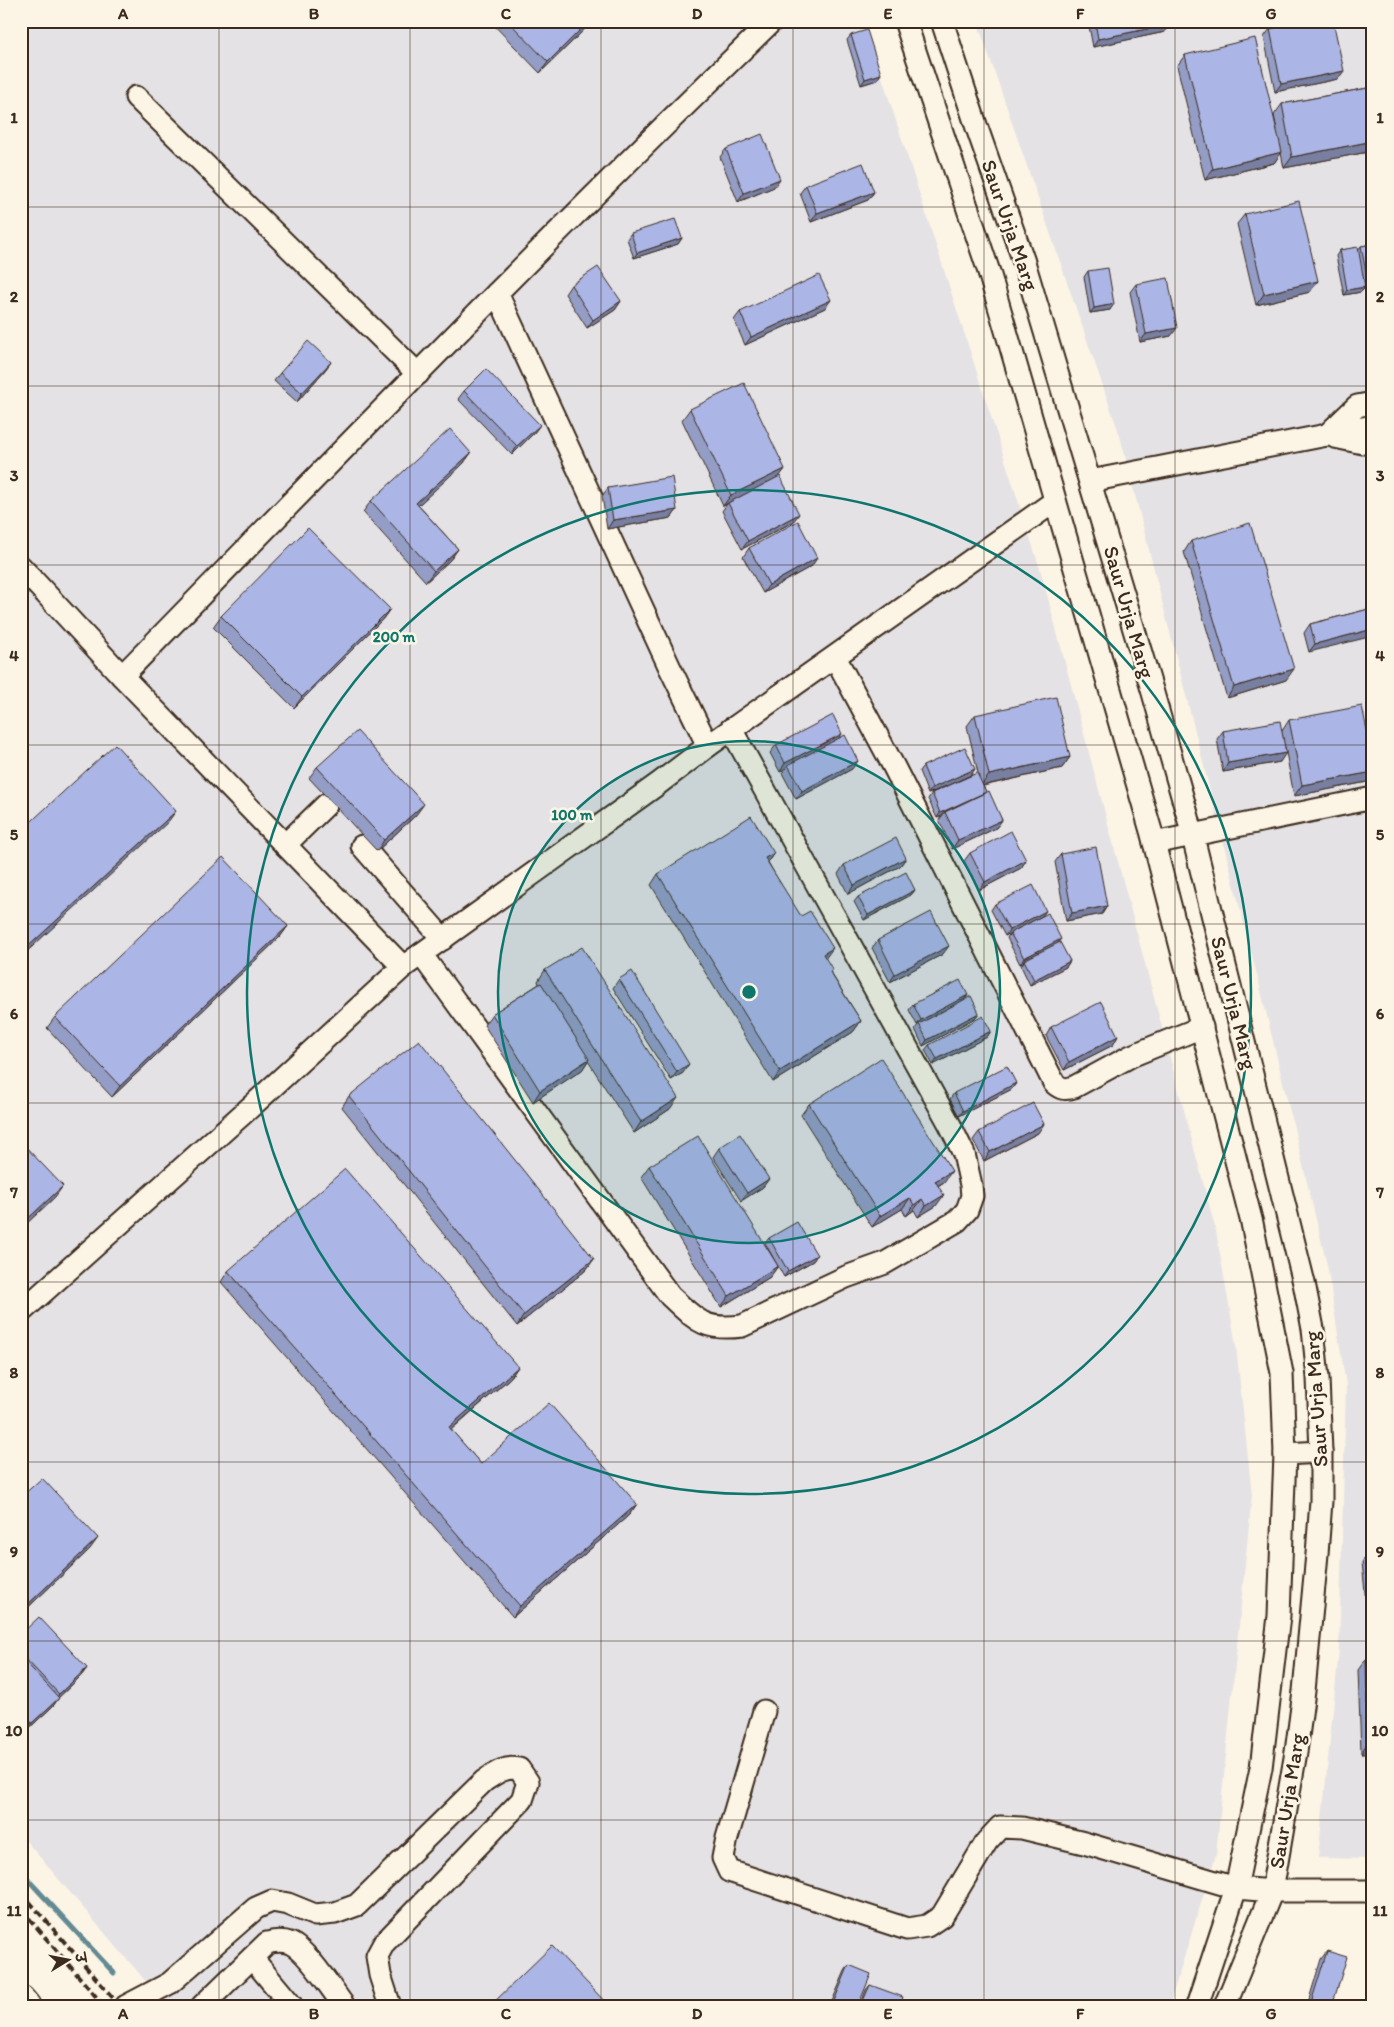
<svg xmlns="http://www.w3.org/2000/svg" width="1394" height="2027" font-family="Itim,'Playpen Sans Deva',sans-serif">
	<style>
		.built { fill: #e4e2e5 }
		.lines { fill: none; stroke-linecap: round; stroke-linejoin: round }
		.stream { stroke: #648993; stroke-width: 5 }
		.minor-casing { stroke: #3b2a1e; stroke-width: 25 }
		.major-casing { stroke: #3b2a1e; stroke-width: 31 }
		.minor { stroke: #fcf5e5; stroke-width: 21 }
		.major { stroke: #fcf5e5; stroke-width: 28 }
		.rail { stroke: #3b2a1e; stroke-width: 4; stroke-dasharray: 8 4; stroke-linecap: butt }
		.wall { fill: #939dc6; stroke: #3b2a1e }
		.shaded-wall { fill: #787fa1; stroke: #3b2a1e }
		.building { fill: #abb6e6; stroke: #3b2a1e }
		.grid { fill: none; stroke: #3b2a1e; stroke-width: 1; stroke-opacity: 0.55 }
		.ring { fill: none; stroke: #0f766e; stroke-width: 2.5 }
		.labels { text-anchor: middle; stroke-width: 5; stroke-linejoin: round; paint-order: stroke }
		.street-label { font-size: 21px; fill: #3b2a1e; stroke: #fcf5e5 }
		.centre { fill: #0f766e; stroke: #fcf5e5; stroke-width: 2.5 }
		.ring-label { font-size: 15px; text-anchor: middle; font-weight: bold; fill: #0f766e; stroke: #fcf5e5; stroke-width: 5; stroke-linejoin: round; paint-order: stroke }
		.neatline { fill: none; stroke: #3b2a1e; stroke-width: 2 }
		.grid-label { font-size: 16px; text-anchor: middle; font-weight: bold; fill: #3b2a1e }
	</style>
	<rect width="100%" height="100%" fill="#fcf5e5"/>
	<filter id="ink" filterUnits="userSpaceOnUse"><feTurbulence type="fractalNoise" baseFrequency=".02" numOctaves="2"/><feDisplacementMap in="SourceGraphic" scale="10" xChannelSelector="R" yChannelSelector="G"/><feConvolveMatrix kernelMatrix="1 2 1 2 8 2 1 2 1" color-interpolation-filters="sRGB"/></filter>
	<g filter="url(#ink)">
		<g class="built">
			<path d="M21 21H864L1041 572 1216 1231 1236 1345 1252 1495 1216 1855 1169 2006H167L21 1835Z"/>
			<path d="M977 21H1373V1859L1318 1858 1339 1650 1346 1385 1327 1265 1259 983 1120 436Z"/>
		</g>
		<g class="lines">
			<path class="stream" d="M21 1872 114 1973"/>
			<g class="minor-casing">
				<g id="minor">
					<path d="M905 21 989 272 1151 831 1252 1223 1282 1373 1285 1454 1279 1616 1261 1768 1236 1888 1197 2006"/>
					<path d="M942 21 977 128 1024 262 1153 693 1188 817 1304 1283 1313 1329 1318 1378 1321 1452V1501L1317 1554 1304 1691 1296 1752 1272 1891 1225 2006"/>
					<path d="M136 97 418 374"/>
					<path d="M497 293 670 668 708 746"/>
					<path d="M1327 435 1357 406 1373 403"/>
					<path d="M1335 437 1363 443 1373 442"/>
					<path d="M1090 481 1373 426"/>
					<path d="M21 567 122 676 403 967"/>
					<path d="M835 657 894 767 1054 1083C1061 1089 1065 1090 1074 1087L1131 1056 1202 1027"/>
					<path d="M122 676C337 456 551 234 772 21"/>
					<path d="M1154 843 1373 798"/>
					<path d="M285 845 327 804"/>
					<path d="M362 846 443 939"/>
					<path d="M421 954 670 1296C696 1320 704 1331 742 1326L846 1277 885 1263 957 1221 967 1210 972 1196 971 1185 964 1154 950 1125 731 729"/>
					<path d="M21 1312 254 1104 403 967 658 784 708 746 1055 501"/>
					<path d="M1285 1454 1321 1452"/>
					<path d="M764 1711 727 1838 723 1858 729 1871 907 1929 927 1926 942 1916 987 1841 1000 1827 1022 1828 1084 1843 1236 1888 1272 1891H1373"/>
					<path d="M252 1958 292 2006"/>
					<path d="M126 2006 170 1983 256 1908 272 1901 288 1904 315 1915 335 1913 357 1905 484 1781C496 1773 505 1766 519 1769L528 1782 522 1800 384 1943 377 1956 380 1975 390 2006"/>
					<path d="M202 2006 267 1943C275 1941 282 1940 290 1943 307 1950 332 1990 344 2006"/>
				</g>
			</g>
			<g class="major-casing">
				<path id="major" d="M21 2000 26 2006"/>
			</g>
			<use href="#minor" class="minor"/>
			<use href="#major" class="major"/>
			<g class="rail">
				<path d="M21 1892 120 2006"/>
				<path d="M21 1909 104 2006"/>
			</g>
		</g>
		<g class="wall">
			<path d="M490 21H593L540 73Z"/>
			<path d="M674 21H689L681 29Z"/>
			<path d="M1088 21H1170L1171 24 1165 32 1093 47Z"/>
			<path d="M1270 29 1338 79 1275 92 1264 37Z"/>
			<path d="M851 35 877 80 861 85 847 40Z"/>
			<path d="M1185 55 1277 130 1274 115 1282 104 1373 87V151L1284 168 1281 153 1274 163 1205 180 1177 66Z"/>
			<path d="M726 149 774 187 738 202 720 157Z"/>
			<path d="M806 185 874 192 868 200 811 222 800 193Z"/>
			<path d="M1245 214 1310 292 1256 305 1237 224Z"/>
			<path d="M631 233 682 238 678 244 634 258 627 239Z"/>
			<path d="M1373 244V287L1364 289 1361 292 1344 295 1336 256 1340 250H1358L1361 246Z"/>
			<path d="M1088 271 1110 310 1090 313 1084 277Z"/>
			<path d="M1136 284 1171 336 1140 342 1130 292Z"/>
			<path d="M571 285 621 301 615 310 587 328 565 294Z"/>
			<path d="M825 308 745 345 734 320 740 312Z"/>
			<path d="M331 362 325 370 297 402 274 381 280 373Z"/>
			<path d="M464 391 534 433 512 455 458 399Z"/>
			<path d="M690 409 785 469 779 476 793 522 742 549 722 511 727 504 723 506 682 420Z"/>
			<path d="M471 453 463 464 418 505 458 549 450 560 426 582 363 512 371 501Z"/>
			<path d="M608 488 677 510 671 518 607 529 602 496Z"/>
			<path d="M1191 541 1286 680 1227 698 1184 552Z"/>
			<path d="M749 548 812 566 763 593 743 557Z"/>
			<path d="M1373 608 1309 652 1304 633 1310 624Z"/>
			<path d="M390 609 382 620 294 708 213 627 221 616Z"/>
			<path d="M975 715 1070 757 1062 768 983 786 1002 820 996 828 952 849 939 820 942 816 937 818 928 799 932 793 979 777 967 726Z"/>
			<path d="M1289 720 1367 782 1294 796 1285 747 1280 762 1223 772 1217 739 1223 731H1282Z"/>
			<path d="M839 738 852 769 796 799 782 773 786 768 780 772 770 753 776 745Z"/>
			<path d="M923 766 971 775 928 794 919 771Z"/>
			<path d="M317 767 416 815 377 851 309 778Z"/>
			<path d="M774 853 768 862 831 973 861 1021 853 1032 773 1082 651 885 658 874Z"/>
			<path d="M970 853 1026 860 1021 868 979 890 964 861Z"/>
			<path d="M1061 854 1107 906 1102 914 1066 921 1055 862Z"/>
			<path d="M906 858 900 866 848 894 838 874 844 865Z"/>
			<path d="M915 890 911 895 864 920 854 902 858 897Z"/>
			<path d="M995 904 1042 916 1070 961 1066 967 1030 985 1021 966 1023 963 1020 964 1007 938 1010 933 1005 936 991 910Z"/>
			<path d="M288 926 280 937 112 1097 47 1028 55 1017Z"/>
			<path d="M878 940 943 954 890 982 872 948Z"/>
			<path d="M545 970 670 1109 634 1133 588 1061 582 1070 533 1102 484 1025 492 1014 539 984 538 981Z"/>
			<path d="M619 979 683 1073 671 1080 613 988Z"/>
			<path d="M968 995 965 999 979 1013 975 1018 923 1046 915 1029 918 1025H917L909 1010 913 1004Z"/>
			<path d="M1051 1027 1118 1036 1113 1045 1064 1070 1046 1036Z"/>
			<path d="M991 1031 987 1037 933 1065 925 1050 929 1045Z"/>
			<path d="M1016 1083 1012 1089 959 1116 950 1099 954 1093Z"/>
			<path d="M349 1096 594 1259 586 1270 517 1326 342 1107Z"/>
			<path d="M809 1104 944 1182 938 1186 936 1206 918 1217 914 1210 906 1216 902 1209 872 1227 801 1115Z"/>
			<path d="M979 1132 1038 1133 984 1161 973 1140Z"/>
			<path d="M719 1148 763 1187 741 1201 713 1157Z"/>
			<path d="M649 1166 778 1266 770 1277 721 1307 641 1177Z"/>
			<path d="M769 1238 817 1255 813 1261 784 1277 765 1243Z"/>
			<path d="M228 1271 518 1367 510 1378 451 1430 481 1464 637 1504 629 1515 513 1617 221 1282Z"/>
			<path d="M21 1497 90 1549 21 1614Z"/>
			<path d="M1370 1551H1373V1634H1369L1362 1562Z"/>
			<path d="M21 1634 87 1668 81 1676 59 1697 53 1706 26 1731 23 1727 21 1729Z"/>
			<path d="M1366 1659 1373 1752 1361 1753 1358 1670Z"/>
			<path d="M1327 1951 1332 2006H1307L1321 1959Z"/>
			<path d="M849 1965 858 2006H830L845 1971Z"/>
			<path d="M870 1985 900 2006H860L866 1990Z"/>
		</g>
		<g class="shaded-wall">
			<path d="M589 21H593L540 73 548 62Z"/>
			<path d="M686 21H689L681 29Z"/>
			<path d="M1171 24 1165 32 1093 47 1098 39Z"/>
			<path d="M1344 71 1338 79 1275 92 1281 84Z"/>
			<path d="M881 74 877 80 861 85 865 79Z"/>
			<path d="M1373 141V151L1284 168 1292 157Z"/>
			<path d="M1282 152 1274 163 1205 180 1213 169Z"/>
			<path d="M780 179 774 187 738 202 744 193Z"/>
			<path d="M874 192 868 200 811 222 817 213Z"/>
			<path d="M682 238 678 244 634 258 637 253Z"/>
			<path d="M1318 281 1310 292 1256 305 1264 294Z"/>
			<path d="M1373 282V287L1364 289 1368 283Z"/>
			<path d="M1365 287 1361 292 1344 295 1347 290Z"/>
			<path d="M831 300 825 308 745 345 751 337Z"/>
			<path d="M621 301 615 310 587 328 593 320Z"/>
			<path d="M1114 304 1110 310 1090 313 1094 308Z"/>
			<path d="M1177 328 1171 336 1140 342 1146 334Z"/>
			<path d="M331 362 325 370 297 402 302 393Z"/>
			<path d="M540 425 534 433 512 455 517 446Z"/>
			<path d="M471 453 463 464 409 514 416 503Z"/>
			<path d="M785 469 777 480 728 503 723 506 731 495Z"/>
			<path d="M677 510 671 518 607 529 613 520Z"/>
			<path d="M799 514 793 522 742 549 748 541Z"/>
			<path d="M458 549 450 560 426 582 434 571Z"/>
			<path d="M817 558 812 566 763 593 769 585Z"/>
			<path d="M390 609 382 620 294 708 302 697Z"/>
			<path d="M1373 629V636L1309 652 1315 644Z"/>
			<path d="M1294 669 1286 680 1227 698 1234 687Z"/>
			<path d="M842 734 836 742 788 765 786 768 780 772 785 763Z"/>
			<path d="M1286 753 1280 762 1223 772 1228 763Z"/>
			<path d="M1070 757 1062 768 981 786 989 775Z"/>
			<path d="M858 761 852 769 796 799 802 791Z"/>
			<path d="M975 769 971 775 928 794 932 788Z"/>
			<path d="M1373 772V774L1367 782 1294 796 1302 785Z"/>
			<path d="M986 792 982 797 945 812 942 816 937 818 940 813Z"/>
			<path d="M424 804 416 815 377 851 384 840Z"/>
			<path d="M176 811 168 822 21 957V953Z"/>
			<path d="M1002 820 996 828 952 849 958 840Z"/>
			<path d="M774 853 766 864 765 858Z"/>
			<path d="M906 858 900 866 848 894 854 885Z"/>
			<path d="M1026 860 1021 868 979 890 985 882Z"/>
			<path d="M915 890 911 895 864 920 868 915Z"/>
			<path d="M1107 906 1102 914 1066 921 1072 913Z"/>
			<path d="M1046 911 1042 916 1005 936 1009 930Z"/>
			<path d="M288 926 280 937 112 1097 120 1086Z"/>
			<path d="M1061 939 1057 944 1024 960 1023 963 1020 964 1024 958Z"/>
			<path d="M949 946 943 954 890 982 895 974Z"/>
			<path d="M833 948 825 959 823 954Z"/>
			<path d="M1070 961 1066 967 1030 985 1034 980Z"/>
			<path d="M968 995 964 1000 917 1025 921 1020Z"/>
			<path d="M979 1013 975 1018 923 1046 927 1040Z"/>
			<path d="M861 1021 853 1032 773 1082 780 1071Z"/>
			<path d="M991 1031 987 1037 933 1065 937 1059Z"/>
			<path d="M1118 1036 1113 1045 1064 1070 1069 1062Z"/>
			<path d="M589 1059 582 1070 533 1102 540 1091Z"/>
			<path d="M689 1064 683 1073 671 1080 677 1072Z"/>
			<path d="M1016 1083 1012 1089 959 1116 963 1111Z"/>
			<path d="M678 1098 670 1109 634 1133 641 1122Z"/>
			<path d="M1044 1124 1038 1133 984 1161 990 1152Z"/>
			<path d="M952 1171 944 1182 927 1192 935 1181Z"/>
			<path d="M769 1179 763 1187 741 1201 747 1193Z"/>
			<path d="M63 1186 55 1197 21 1229V1225Z"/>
			<path d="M944 1195 936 1206 918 1217 926 1206Z"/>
			<path d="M910 1198 902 1209 872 1227 880 1216Z"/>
			<path d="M922 1199 914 1210 906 1216 914 1205Z"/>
			<path d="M817 1255 813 1261 784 1277 788 1271Z"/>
			<path d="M594 1259 586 1270 517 1326 524 1315Z"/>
			<path d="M778 1266 770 1277 721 1307 729 1296Z"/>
			<path d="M518 1367 510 1378 441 1438 449 1427Z"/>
			<path d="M637 1504 629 1515 513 1617 520 1606Z"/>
			<path d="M98 1538 90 1549 21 1614V1612L25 1607Z"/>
			<path d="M1373 1629V1634H1369Z"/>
			<path d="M87 1668 81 1676 53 1703 59 1694Z"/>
			<path d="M59 1698 53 1706 26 1731 32 1723Z"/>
			<path d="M1368 1742H1373V1752L1361 1753Z"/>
			<path d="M863 2001 876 2006H860Z"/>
		</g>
		<g class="building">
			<path d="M508 21H589L548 62Z"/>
			<path d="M1095 21H1170L1171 24 1098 39Z"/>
			<path d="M1304 21H1333L1344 71 1281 84 1270 29Z"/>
			<path d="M867 30 881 74 865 79 851 35Z"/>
			<path d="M1255 38 1282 152 1213 169 1185 55Z"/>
			<path d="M1373 87V141L1292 157 1282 104Z"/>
			<path d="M762 134 780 179 744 193 726 149Z"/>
			<path d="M21 144 25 147 21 150Z"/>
			<path d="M863 163 874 192 817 213 806 185Z"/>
			<path d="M1299 201 1318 281 1264 294 1245 214Z"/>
			<path d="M675 219 682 238 637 253 631 233Z"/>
			<path d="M1373 244V282L1368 283 1361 246Z"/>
			<path d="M1358 247 1365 287 1347 290 1340 250Z"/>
			<path d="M598 267 621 301 593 320 571 285Z"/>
			<path d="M1108 268 1114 304 1094 308 1088 271Z"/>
			<path d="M819 275 831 300 751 337 740 312Z"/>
			<path d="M1168 278 1177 328 1146 334 1136 284Z"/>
			<path d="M308 341 331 362 302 393 280 373Z"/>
			<path d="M486 369 540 425 517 446 464 391Z"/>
			<path d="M744 383 785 469 731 495 690 409Z"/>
			<path d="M450 429 471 453 416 503 458 549 434 571 371 501Z"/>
			<path d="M780 476 799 514 748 541 728 503Z"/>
			<path d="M672 477 677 510 613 520 608 488Z"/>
			<path d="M798 521 817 558 769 585 749 548Z"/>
			<path d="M1250 523 1294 669 1234 687 1191 541Z"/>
			<path d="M308 528 390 609 302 697 221 616Z"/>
			<path d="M1373 608V629L1315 644 1310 624Z"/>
			<path d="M1056 697 1070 757 989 775 975 715Z"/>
			<path d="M1362 706 1373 760V772L1302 785 1289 720Z"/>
			<path d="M833 715 842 734 785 763 776 745Z"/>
			<path d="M1280 721 1286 753 1228 763 1223 731Z"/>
			<path d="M357 731 424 804 384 840 317 767Z"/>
			<path d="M845 735 858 761 802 791 788 765Z"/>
			<path d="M115 744 176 811 21 953V831Z"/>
			<path d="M965 747 975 769 932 788 923 766Z"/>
			<path d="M977 773 986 792 940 813 932 793Z"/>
			<path d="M989 791 1002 820 958 840 945 812Z"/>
			<path d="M751 816 774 853 765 858 801 916 810 911 833 948 823 954 833 970 830 972 861 1021 780 1071 658 874Z"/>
			<path d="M1011 831 1026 860 985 882 970 853Z"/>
			<path d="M896 838 906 858 854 885 844 865Z"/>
			<path d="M1096 847 1107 906 1072 913 1061 854Z"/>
			<path d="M223 857 288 926 120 1086 55 1017Z"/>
			<path d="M906 872 915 890 868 915 858 897Z"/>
			<path d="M1033 885 1046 911 1009 930 995 904Z"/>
			<path d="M931 912 949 946 895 974 878 940Z"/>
			<path d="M1048 913 1061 939 1024 958 1010 933Z"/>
			<path d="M1060 942 1070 961 1034 980 1024 960Z"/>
			<path d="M582 947 678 1098 641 1122 545 970Z"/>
			<path d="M632 971 689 1064 677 1072 619 979Z"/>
			<path d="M960 980 968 995 921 1020 913 1004Z"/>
			<path d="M541 983 589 1059 540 1091 492 1014Z"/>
			<path d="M971 996 979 1013 927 1040 919 1024Z"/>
			<path d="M1101 1002 1118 1036 1069 1062 1051 1027Z"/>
			<path d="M983 1016 991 1031 937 1059 929 1045Z"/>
			<path d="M419 1040 594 1259 524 1315 349 1096Z"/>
			<path d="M881 1058 952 1171 935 1181 944 1195 926 1206 922 1199 914 1205 910 1198 880 1216 809 1104Z"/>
			<path d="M1007 1066 1016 1083 963 1111 954 1093Z"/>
			<path d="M1033 1103 1044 1124 990 1152 979 1132Z"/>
			<path d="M740 1134 769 1179 747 1193 719 1148Z"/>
			<path d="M698 1136 778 1266 729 1296 649 1166Z"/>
			<path d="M21 1142 63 1186 21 1225Z"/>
			<path d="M345 1169 518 1367 449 1427 481 1464 549 1403 637 1504 520 1606 228 1271Z"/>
			<path d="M797 1222 817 1255 788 1271 769 1238Z"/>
			<path d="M42 1478 98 1538 25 1607 21 1602V1497Z"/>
			<path d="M1370 1551H1373V1581Z"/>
			<path d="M39 1617 87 1668 59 1694 21 1654V1634Z"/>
			<path d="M21 1657 59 1698 32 1723 21 1711Z"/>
			<path d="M1373 1658V1742H1368L1366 1659Z"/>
			<path d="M21 1718 26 1723 21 1727Z"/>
			<path d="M552 1946 609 2006H490Z"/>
			<path d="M1327 1951 1347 1957 1332 2006H1310Z"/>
			<path d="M849 1965 871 1974 858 2006H832Z"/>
			<path d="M870 1985 903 1997 900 2006H876L863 2001Z"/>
		</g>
	</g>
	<path class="grid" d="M219 21V2006M410 21V2006M601 21V2006M793 21V2006M984 21V2006M1175 21V2006M21 207H1373M21 386H1373M21 565H1373M21 745H1373M21 924H1373M21 1103H1373M21 1282H1373M21 1462H1373M21 1641H1373M21 1820H1373"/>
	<circle cx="749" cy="992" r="251" fill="#0f766e" fill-opacity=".12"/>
	<g class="ring">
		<circle cx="749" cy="992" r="251"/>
		<circle cx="749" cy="992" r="502"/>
	</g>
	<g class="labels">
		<g class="street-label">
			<text transform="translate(1010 225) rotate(71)" y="7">Saur Urja Marg</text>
			<text transform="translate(1129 612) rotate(74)" y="7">Saur Urja Marg</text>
			<text transform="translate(1234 1003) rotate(76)" y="7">Saur Urja Marg</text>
			<text transform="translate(1316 1399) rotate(-94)" y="7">Saur Urja Marg</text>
			<text transform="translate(1287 1801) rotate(-81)" y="7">Saur Urja Marg</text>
		</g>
	</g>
	<circle cx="749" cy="992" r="8" class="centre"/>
	<g class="ring-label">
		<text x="394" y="642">200 m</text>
		<text x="572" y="820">100 m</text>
	</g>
	<rect width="1394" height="2027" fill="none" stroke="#fcf5e5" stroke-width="55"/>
	<g transform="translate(68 1960) rotate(80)" stroke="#fcf5e5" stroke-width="4" paint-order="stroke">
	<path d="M0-4L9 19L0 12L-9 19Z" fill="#3b2a1e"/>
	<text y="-8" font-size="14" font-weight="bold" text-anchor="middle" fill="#3b2a1e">उ</text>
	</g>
	<rect x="28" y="28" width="1338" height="1972" class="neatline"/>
	<g class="grid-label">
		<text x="123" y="19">A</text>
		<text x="314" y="19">B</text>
		<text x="506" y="19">C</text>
		<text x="697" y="19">D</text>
		<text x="888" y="19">E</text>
		<text x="1080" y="19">F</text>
		<text x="1271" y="19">G</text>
		<text x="14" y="123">1</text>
		<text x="1380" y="123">1</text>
		<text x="14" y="302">2</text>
		<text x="1380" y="302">2</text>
		<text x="14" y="481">3</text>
		<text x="1380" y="481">3</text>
		<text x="14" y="661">4</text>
		<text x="1380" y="661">4</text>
		<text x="14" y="840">5</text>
		<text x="1380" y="840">5</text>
		<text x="14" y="1019">6</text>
		<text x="1380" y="1019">6</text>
		<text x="14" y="1198">7</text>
		<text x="1380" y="1198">7</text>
		<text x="14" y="1378">8</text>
		<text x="1380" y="1378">8</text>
		<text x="14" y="1557">9</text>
		<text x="1380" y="1557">9</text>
		<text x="14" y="1736">10</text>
		<text x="1380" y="1736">10</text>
		<text x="14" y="1916">11</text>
		<text x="1380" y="1916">11</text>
		<text x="123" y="2019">A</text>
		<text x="314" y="2019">B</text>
		<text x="506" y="2019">C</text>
		<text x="697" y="2019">D</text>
		<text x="888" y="2019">E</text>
		<text x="1080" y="2019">F</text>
		<text x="1271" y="2019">G</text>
	</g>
</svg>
